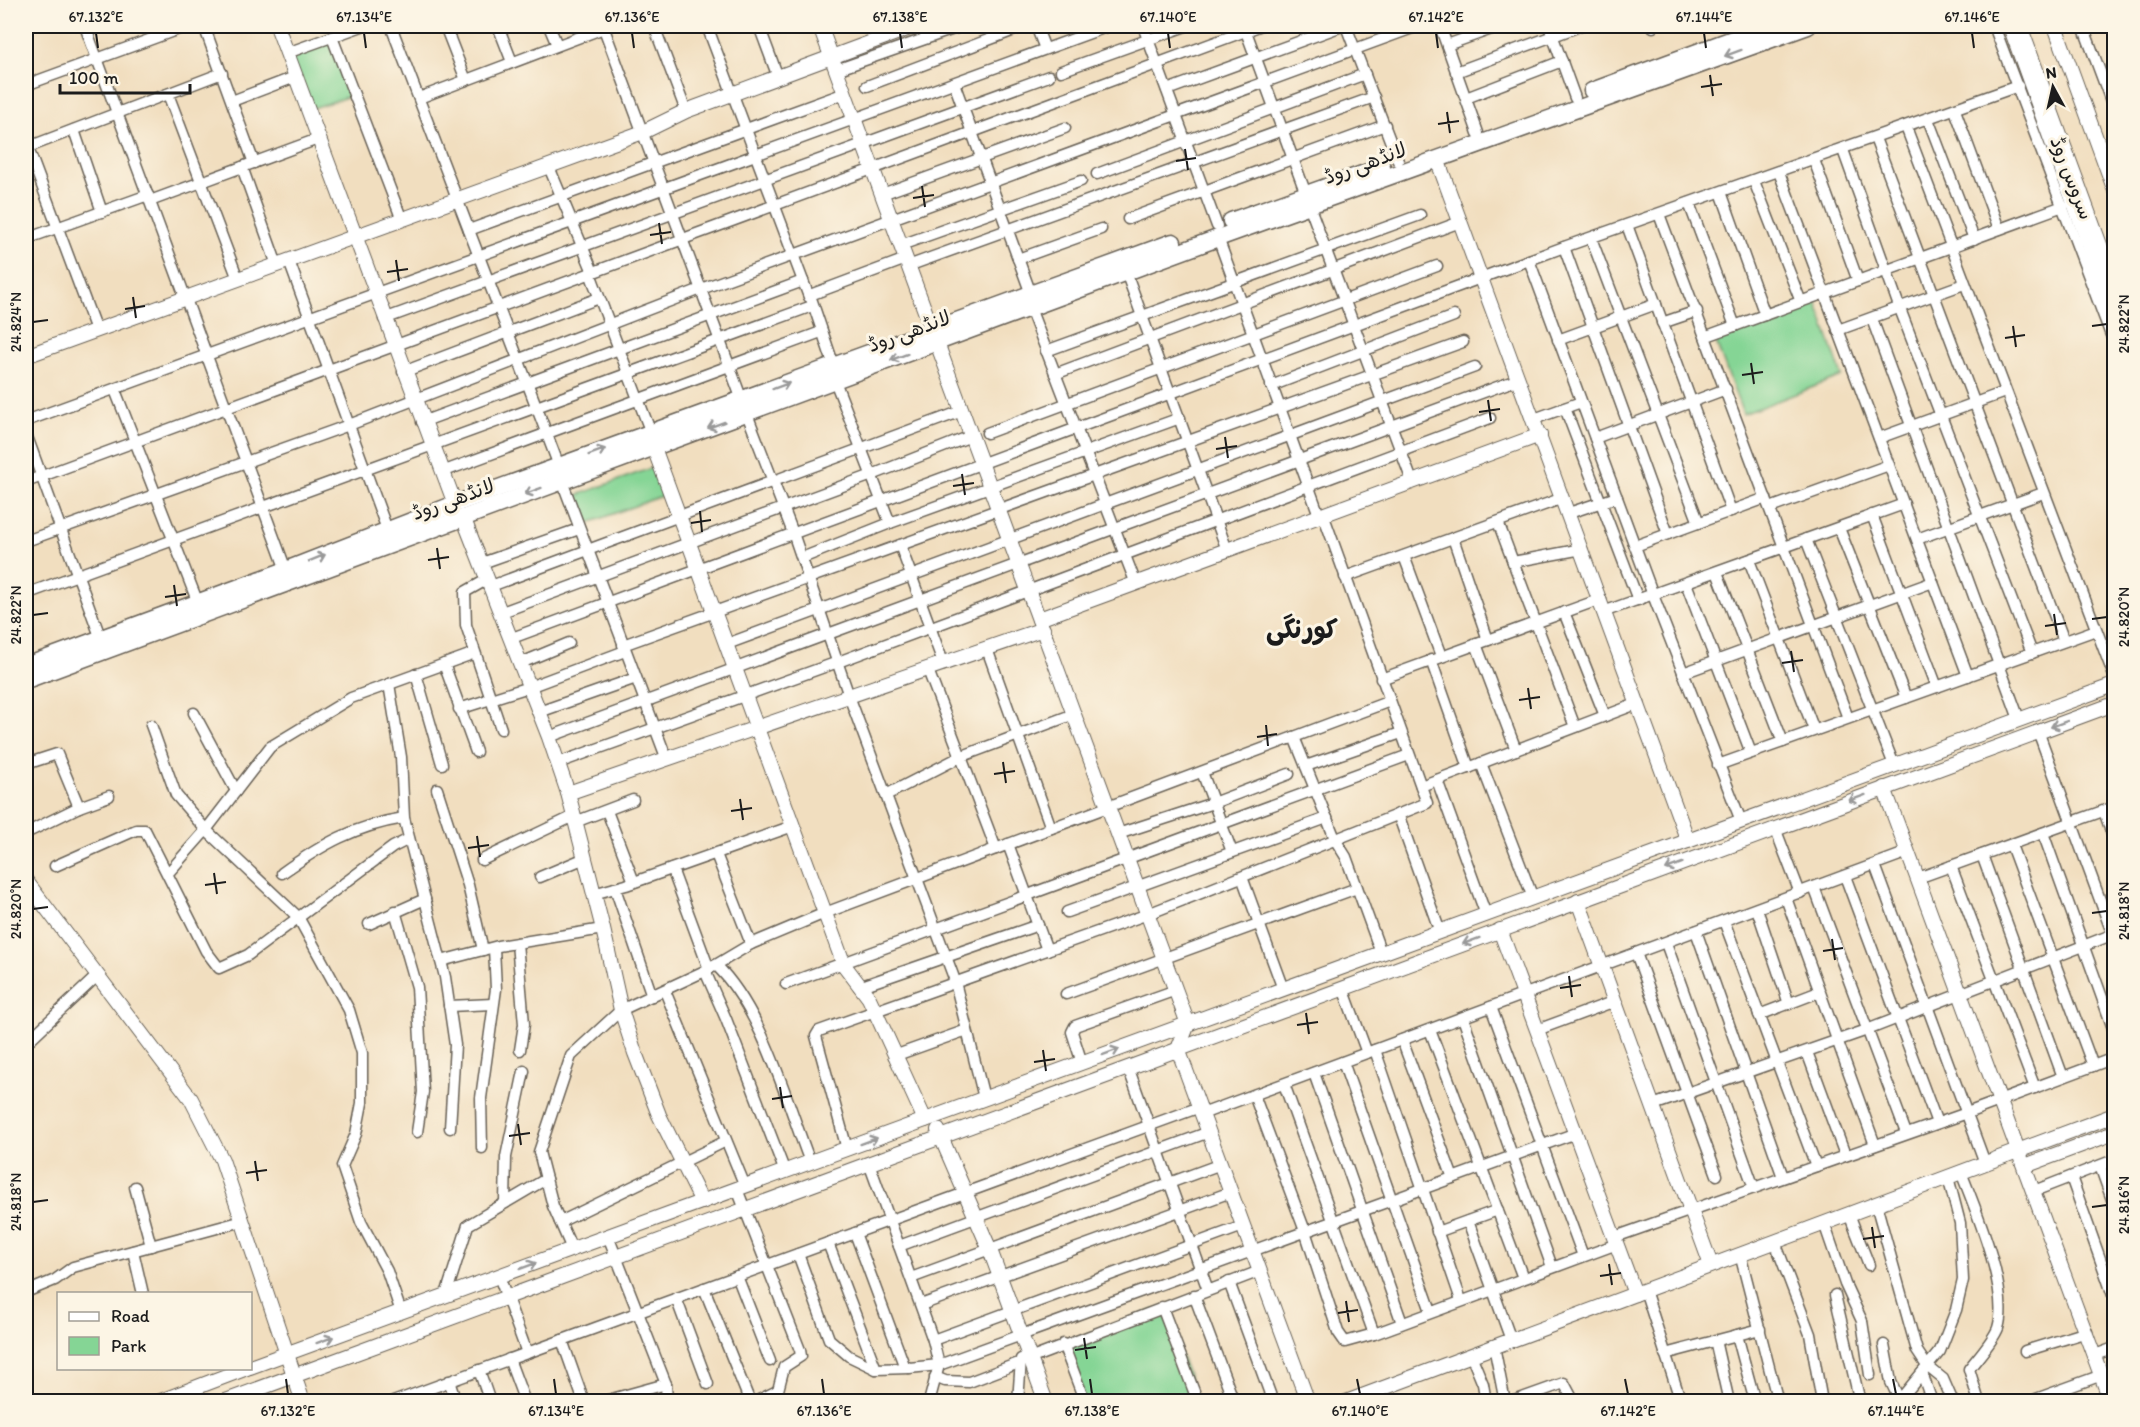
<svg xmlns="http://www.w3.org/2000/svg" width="2140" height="1427" font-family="Itim,'Playpen Sans Arabic',sans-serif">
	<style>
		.green { fill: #85d595; stroke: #507858; stroke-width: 1.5 }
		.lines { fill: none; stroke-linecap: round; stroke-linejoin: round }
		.street-casing { stroke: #676055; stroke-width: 13 }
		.secondary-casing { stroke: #676055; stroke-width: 16 }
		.primary-casing { stroke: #676055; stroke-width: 19 }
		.street { stroke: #fff; stroke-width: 10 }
		.secondary { stroke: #fff; stroke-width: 14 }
		.primary { stroke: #fff; stroke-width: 16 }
		.oneway { stroke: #999 }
		.ticks { fill: none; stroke: #1c1c1c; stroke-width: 2 }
		.labels { text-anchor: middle; stroke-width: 6; stroke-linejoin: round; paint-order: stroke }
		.street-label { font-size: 20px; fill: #1c1c1c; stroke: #fcf5e5 }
		.district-label { font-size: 26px; font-weight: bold; fill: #1c1c1c; stroke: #fcf5e5 }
		.neatline { fill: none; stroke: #1c1c1c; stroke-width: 2 }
		.ticks-label { font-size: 15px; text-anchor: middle; fill: #1c1c1c }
	</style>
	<rect width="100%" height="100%" fill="#fcf5e5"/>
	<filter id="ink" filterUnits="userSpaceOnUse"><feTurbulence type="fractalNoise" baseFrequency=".0167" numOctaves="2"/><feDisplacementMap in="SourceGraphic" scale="12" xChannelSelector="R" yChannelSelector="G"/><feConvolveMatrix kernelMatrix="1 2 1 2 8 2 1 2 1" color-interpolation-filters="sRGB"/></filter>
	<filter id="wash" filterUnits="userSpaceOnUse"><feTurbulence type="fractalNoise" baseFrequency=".008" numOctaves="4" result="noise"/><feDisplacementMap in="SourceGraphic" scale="24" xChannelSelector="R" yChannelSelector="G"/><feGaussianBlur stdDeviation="1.35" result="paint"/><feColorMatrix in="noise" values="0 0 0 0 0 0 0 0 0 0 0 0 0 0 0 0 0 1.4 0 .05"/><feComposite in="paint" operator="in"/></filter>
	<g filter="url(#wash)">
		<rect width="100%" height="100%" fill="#f1debf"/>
		<g class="green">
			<path d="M332 37 353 95 307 110 287 53Z"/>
			<path d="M1816 301 1842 376 1743 414 1715 340Z"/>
			<path d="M657 466 667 494 586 524 575 496Z"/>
			<path d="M1162 1307 1198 1401H1085L1063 1344Z"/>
		</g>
	</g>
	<g filter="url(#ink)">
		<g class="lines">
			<g class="street-casing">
				<g id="street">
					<path d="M85 26 286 570"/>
					<path d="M204 26 254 163"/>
					<path d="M391 26 559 466"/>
					<path d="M445 26 466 80"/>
					<path d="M498 26 512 62"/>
					<path d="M549 26 557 45"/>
					<path d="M603 26 742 400"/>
					<path d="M654 26 686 111"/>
					<path d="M707 26 809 297"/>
					<path d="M759 26 778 77"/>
					<path d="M1036 26 1045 49"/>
					<path d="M1143 26 1217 226"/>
					<path d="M1244 26 1306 194"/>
					<path d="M1346 26 1398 161"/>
					<path d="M1440 26 1478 133"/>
					<path d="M1549 26 1575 98"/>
					<path d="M1653 26V27"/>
					<path d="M1994 26 2114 343"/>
					<path d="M2083 26 2114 109"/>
					<path d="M332 37 402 220"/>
					<path d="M1447 45 1500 26"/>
					<path d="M287 53 362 26"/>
					<path d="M836 70 962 26"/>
					<path d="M1061 71 1186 26"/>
					<path d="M1456 72 1580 26"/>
					<path d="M954 83 1031 294"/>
					<path d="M26 85 187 26"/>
					<path d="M867 86 1025 26"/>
					<path d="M1167 90 1342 26"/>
					<path d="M168 94 238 279"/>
					<path d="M419 98 609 26"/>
					<path d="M1466 98 1562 61"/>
					<path d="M232 101 295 77"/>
					<path d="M1955 110 1999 229"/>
					<path d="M1928 119 1974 239"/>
					<path d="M1906 127 2114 676"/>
					<path d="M74 130 102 212"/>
					<path d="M1875 138 2064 641"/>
					<path d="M26 143 96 330"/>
					<path d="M26 148 222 73"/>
					<path d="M1843 150 1900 309 2032 653"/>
					<path d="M1814 160 1858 281"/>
					<path d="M242 167 277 265"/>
					<path d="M549 167 593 272"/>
					<path d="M1779 172 1968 676"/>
					<path d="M1097 174 1365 74"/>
					<path d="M1754 181 1801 302"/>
					<path d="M1721 192 1765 315"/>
					<path d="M882 194 1065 128"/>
					<path d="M150 201 318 139"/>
					<path d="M1689 203 1735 326"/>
					<path d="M1309 205 1412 481"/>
					<path d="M1659 214 1848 718"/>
					<path d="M1128 219 1385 125"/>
					<path d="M1627 225 1731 511"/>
					<path d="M469 230 845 93"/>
					<path d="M1218 238 1319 515"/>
					<path d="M1591 238 1699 523"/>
					<path d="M26 239 148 195"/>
					<path d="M901 245 1081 181"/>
					<path d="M1564 247 1668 534"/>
					<path d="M1018 259 1101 229"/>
					<path d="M1529 260 1653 595 1741 821"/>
					<path d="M289 261 389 535"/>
					<path d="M908 266 1374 97"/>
					<path d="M1126 272 1227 550"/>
					<path d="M590 273 651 433"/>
					<path d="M1030 308 1136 584"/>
					<path d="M384 319 1049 76"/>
					<path d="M1872 319 2019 719"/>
					<path d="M1662 323 1697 311"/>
					<path d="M1838 330 1964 284"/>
					<path d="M1707 336 2063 206"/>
					<path d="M1558 340 1656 304"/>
					<path d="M1046 351 1420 215"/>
					<path d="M834 366 810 295 906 259"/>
					<path d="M403 372 599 298"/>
					<path d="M1055 374 1460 222"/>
					<path d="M835 381 890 523"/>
					<path d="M1271 386 1454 316"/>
					<path d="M115 390 198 603"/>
					<path d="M1565 408 1638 600"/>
					<path d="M747 414 793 533 849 696 954 978 984 1098"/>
					<path d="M1534 419 1581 402"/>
					<path d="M26 421 1109 26"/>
					<path d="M422 422 803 281"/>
					<path d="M987 433 1437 266"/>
					<path d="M26 434 101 639"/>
					<path d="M1595 438 1726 389"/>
					<path d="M1879 438 2005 392"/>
					<path d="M442 472 821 332"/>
					<path d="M562 481 666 757"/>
					<path d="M26 482 1259 26"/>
					<path d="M1770 508 1889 465"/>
					<path d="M1569 513 1617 497"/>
					<path d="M1872 515 1937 687"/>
					<path d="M1498 522 1575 727"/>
					<path d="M1839 528 1906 698"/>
					<path d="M1453 538 1488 640"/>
					<path d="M1806 539 1894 765"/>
					<path d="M1917 539 2043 493"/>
					<path d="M26 541 349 425 701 289 1418 26"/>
					<path d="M900 545 944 665"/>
					<path d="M1635 546 1766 498"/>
					<path d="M1404 556 1441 656"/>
					<path d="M802 558 890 523 1180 418"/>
					<path d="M1749 560 1814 730"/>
					<path d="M1513 562 1582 549"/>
					<path d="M482 563 579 529"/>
					<path d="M1717 572 1783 742"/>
					<path d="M1345 577 1563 498"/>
					<path d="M488 579 465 592 466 625 501 729"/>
					<path d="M1686 583 1751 753"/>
					<path d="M491 586 962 411"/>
					<path d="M26 594 812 306"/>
					<path d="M1606 611 1904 504"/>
					<path d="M502 612 872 475 971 436"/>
					<path d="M1564 612 1605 716"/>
					<path d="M512 638 1564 247 2018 86"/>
					<path d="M727 644 1475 367"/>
					<path d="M1476 644 1516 750"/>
					<path d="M623 645 1463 342"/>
					<path d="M987 649 1051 828"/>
					<path d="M1431 660 1469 768"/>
					<path d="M521 663 569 643"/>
					<path d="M444 664 476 752"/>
					<path d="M928 670 996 849"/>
					<path d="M1683 673 1933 582"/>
					<path d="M416 674 442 764"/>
					<path d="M1381 679 1601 599"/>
					<path d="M389 684 401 757 404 818 445 977 455 1045 450 1128"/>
					<path d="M459 709 529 687 625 651"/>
					<path d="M539 712 636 678"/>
					<path d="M194 713 236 791"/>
					<path d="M151 725 176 795 206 830 298 917 349 1010 362 1053V1103L356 1134 342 1166 361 1222 387 1271 401 1312"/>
					<path d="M2038 731 2114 938"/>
					<path d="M549 737 1519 379"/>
					<path d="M1294 737 1336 841 1346 857 1381 953"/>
					<path d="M558 763 838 662 1490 418"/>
					<path d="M1481 763 1533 898"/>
					<path d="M26 764 57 754 79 807"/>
					<path d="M1718 765 2096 630"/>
					<path d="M1306 766 1401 733"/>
					<path d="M1202 772 1232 852"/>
					<path d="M1437 780 1486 915"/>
					<path d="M1421 786 1639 703"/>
					<path d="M437 789 468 885 483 950"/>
					<path d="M886 795 960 757 1074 714"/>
					<path d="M607 811 634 882"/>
					<path d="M2104 811 2114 840"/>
					<path d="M1398 814 1440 932"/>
					<path d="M575 822 633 800"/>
					<path d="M1775 828 1800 893"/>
					<path d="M26 833 79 807 109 796"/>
					<path d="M2043 833 2114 1031"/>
					<path d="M1118 834 1213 803 1289 774"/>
					<path d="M1008 844 1047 950"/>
					<path d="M2011 845 2093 1066"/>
					<path d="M716 854 751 944"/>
					<path d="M1982 855 2063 1077"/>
					<path d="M482 860 574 816"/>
					<path d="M1875 865 1985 1163"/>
					<path d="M55 866 136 830H145L206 951 219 968 248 955 393 847 409 839"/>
					<path d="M1951 866 2035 1088"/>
					<path d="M672 869 709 969"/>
					<path d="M169 872 206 830 270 747 351 698 475 653"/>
					<path d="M282 873C323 844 354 826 404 818"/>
					<path d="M1845 876 1937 1123"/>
					<path d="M540 877 585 858"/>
					<path d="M1242 877 1283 989"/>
					<path d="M1918 878 2114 807"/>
					<path d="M1814 887 1906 1133"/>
					<path d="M615 888 652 996"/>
					<path d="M593 894 626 885 793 826"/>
					<path d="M1786 898 1875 1145"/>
					<path d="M1757 909 1789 1004"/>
					<path d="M395 911 417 987 423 1092 417 1132"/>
					<path d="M1067 912 1327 818"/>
					<path d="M1724 921 1816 1166"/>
					<path d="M369 924 425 899"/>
					<path d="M1696 931 1783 1177"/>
					<path d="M517 943 524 1024 520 1050"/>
					<path d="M1666 943 1754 1188"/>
					<path d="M1636 953 1717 1175"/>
					<path d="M441 961 498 946 603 929"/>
					<path d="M716 965C763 1011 786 1100 810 1162"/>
					<path d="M705 971 726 1019 785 1172"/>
					<path d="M786 984 1409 755"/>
					<path d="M859 987 1038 925"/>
					<path d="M1343 988 1367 1053"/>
					<path d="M665 991 745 1186"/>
					<path d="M1066 994 1357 888"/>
					<path d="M449 1006 493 1004"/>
					<path d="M1491 1007 1583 1256"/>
					<path d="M1759 1015 1819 992"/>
					<path d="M1463 1018 1552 1267"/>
					<path d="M1430 1030 1523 1278"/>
					<path d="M1537 1030 1615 1001"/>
					<path d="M1402 1040 1453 1178"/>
					<path d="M26 1043 98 975"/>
					<path d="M1375 1050 1461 1300"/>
					<path d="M1807 1052 1845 1155"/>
					<path d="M894 1056 967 1030"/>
					<path d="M1343 1062 1431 1311"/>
					<path d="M1082 1063 1072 1032 1075 1026 1176 990"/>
					<path d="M1128 1067 1208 1290"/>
					<path d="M1314 1073 1402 1323"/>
					<path d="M1284 1084 1374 1334"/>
					<path d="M1254 1095 1305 1231 1338 1332 1345 1342 1374 1334 1617 1244"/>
					<path d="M1653 1105 1867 1030 2114 934"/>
					<path d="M1202 1114 1908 852"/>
					<path d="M482 1148 481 1098 496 989 494 948"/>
					<path d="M847 1149 816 1036 819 1031 1148 914 1427 803 1323 514"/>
					<path d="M869 1163 933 1340 939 1365 929 1402"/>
					<path d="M2100 1166 2114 1205"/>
					<path d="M1961 1172C1975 1208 2010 1290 1998 1328 1993 1341 1978 1357 1969 1369L1979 1402"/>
					<path d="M2071 1177 2114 1298"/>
					<path d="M135 1187 151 1246"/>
					<path d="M737 1189 800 1350 801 1356 784 1367 775 1402"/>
					<path d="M2034 1191 2114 1160"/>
					<path d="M505 1203 506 1157 524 1071"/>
					<path d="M1876 1204 1917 1351 1927 1366 1943 1379 1953 1402"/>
					<path d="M1849 1214 1869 1265"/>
					<path d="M1468 1221 1511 1340"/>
					<path d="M560 1222 724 1142"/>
					<path d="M1824 1223 1845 1284 1862 1321 1870 1375"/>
					<path d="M1437 1232 1498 1210"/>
					<path d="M855 1233 904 1365 909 1368 939 1365 1576 1133"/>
					<path d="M608 1236 666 1384 667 1402"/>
					<path d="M1615 1237 1967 1113 2114 1058"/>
					<path d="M1775 1242 1810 1334 1822 1402"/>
					<path d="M828 1243 876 1369"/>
					<path d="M899 1246 1209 1132"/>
					<path d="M572 1249 553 1206 539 1152 571 1056 621 1010 709 969 751 944 825 913 1390 701"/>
					<path d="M133 1251 143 1294"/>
					<path d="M798 1254 829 1339 849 1356 876 1369 909 1368"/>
					<path d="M1740 1254 1778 1402"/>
					<path d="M499 1276 527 1353"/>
					<path d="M737 1276 770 1361"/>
					<path d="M911 1278 1221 1164"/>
					<path d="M1229 1282 1273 1402"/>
					<path d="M704 1288 750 1402"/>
					<path d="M1645 1290 1681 1402"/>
					<path d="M26 1292 55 1280 73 1267 243 1221"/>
					<path d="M446 1295 468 1225 546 1179"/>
					<path d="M1194 1295 1234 1402"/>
					<path d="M1835 1295 1860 1402"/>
					<path d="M676 1298 708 1384"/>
					<path d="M921 1305 1231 1192"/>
					<path d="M1162 1307 1198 1402"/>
					<path d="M1737 1335 1755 1402"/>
					<path d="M562 1340 584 1402"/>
					<path d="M933 1340 1243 1226"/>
					<path d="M1715 1340 1729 1402"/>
					<path d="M1063 1344 1085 1402"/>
					<path d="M1884 1345 1891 1382 1899 1399"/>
					<path d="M1494 1346 1505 1402"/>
					<path d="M2025 1351 2087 1332"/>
					<path d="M1665 1354 1760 1329"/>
					<path d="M1471 1355 1483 1384 1486 1402"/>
					<path d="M2095 1355 2114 1348"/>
					<path d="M509 1359 525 1402"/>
					<path d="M479 1370 490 1402"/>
					<path d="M1922 1373 1932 1402"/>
					<path d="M935 1377 945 1381 969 1382 1260 1271"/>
					<path d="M449 1381 456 1402"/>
					<path d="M2036 1399 2102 1375"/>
					<path d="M393 1402 1200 1107"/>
					<path d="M601 1402 666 1384"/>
					<path d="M755 1402 777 1391"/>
					<path d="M1018 1402 1021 1359"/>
					<path d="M1511 1402 1564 1383 1574 1402"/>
					<path d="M1898 1402 1940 1351 1956 1310 1963 1280 1960 1223 1948 1177"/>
				</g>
			</g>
			<g class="secondary-casing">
				<g id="secondary">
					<path d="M277 26 455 504"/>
					<path d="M820 26 932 330"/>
					<path d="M2010 26 2114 314"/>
					<path d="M2020 26 2114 283"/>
					<path d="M2055 26 2114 188"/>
					<path d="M1437 159 1688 841"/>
					<path d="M937 343 1188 1024 1178 1049 1308 1402"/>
					<path d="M26 356 643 132 686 111 915 26"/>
					<path d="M654 448 844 965 869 998 925 1120"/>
					<path d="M463 517 549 737 568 793 603 929 621 1010 635 1053 659 1115 702 1202"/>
					<path d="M1039 619 1540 435"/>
					<path d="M1884 788 2111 1402"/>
					<path d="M568 793 1043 629"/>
					<path d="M26 881 191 1099 222 1160 303 1402"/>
					<path d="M1578 901 1711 1265"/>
					<path d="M1500 930 1635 1294"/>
					<path d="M938 1130 990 1250 1046 1402"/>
					<path d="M2025 1166 2114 1133"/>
					<path d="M250 1367 2114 685"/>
					<path d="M158 1402 247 1368"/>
					<path d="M223 1402 2114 704"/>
					<path d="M1346 1402 2114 1115"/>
				</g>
			</g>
			<g class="primary-casing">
				<g id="primary">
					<path d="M1592 91 1768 26"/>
					<path d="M1231 221 1382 167"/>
					<path d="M26 666 286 570 455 504 1173 242"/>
					<path d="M26 680 1218 238 1808 26"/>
				</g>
			</g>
			<use href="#street" class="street"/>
			<use href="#secondary" class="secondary"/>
			<use href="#primary" class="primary"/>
		</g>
		<defs><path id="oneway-shaft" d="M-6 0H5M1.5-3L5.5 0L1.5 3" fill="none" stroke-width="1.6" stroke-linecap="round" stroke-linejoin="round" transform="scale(1.5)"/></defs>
		<g class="oneway">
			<use href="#oneway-shaft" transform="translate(1733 53) rotate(160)"/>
			<use href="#oneway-shaft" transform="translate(899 357) rotate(160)"/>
			<use href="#oneway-shaft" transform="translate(781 386) rotate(-20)"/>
			<use href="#oneway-shaft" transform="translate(716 425) rotate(160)"/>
			<use href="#oneway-shaft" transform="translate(597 452) rotate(-20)"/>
			<use href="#oneway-shaft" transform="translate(533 491) rotate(160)"/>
			<use href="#oneway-shaft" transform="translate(317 558) rotate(-22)"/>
			<use href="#oneway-shaft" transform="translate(2059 724) rotate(160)"/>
			<use href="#oneway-shaft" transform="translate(1857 798) rotate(160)"/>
			<use href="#oneway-shaft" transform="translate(1674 866) rotate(160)"/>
			<use href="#oneway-shaft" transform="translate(1471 941) rotate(160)"/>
			<use href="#oneway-shaft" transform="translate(1111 1052) rotate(-20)"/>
			<use href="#oneway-shaft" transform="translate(869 1141) rotate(-20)"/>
			<use href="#oneway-shaft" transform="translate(528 1266) rotate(-20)"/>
			<use href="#oneway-shaft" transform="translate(325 1340) rotate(-20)"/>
		</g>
	</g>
	<path class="ticks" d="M96 33 98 48M364 33 366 48M632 33 634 48M900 33 902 48M1168 33 1170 48M1436 33 1438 48M1704 33 1706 48M1972 33 1974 48M1710 75 1713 96M1701 87 1722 84M1447 112 1450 133M1438 124 1459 121M1185 149 1188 170M1176 161 1196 158M922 186 925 207M913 198 934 195M659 223 662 244M650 235 671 232M396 260 399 281M387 272 408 269M133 297 136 318M125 309 145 306M33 322 48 320M2013 326 2016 347M2092 326 2107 324M2005 338 2025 335M1751 363 1754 384M1742 375 1763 372M1488 400 1491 421M1479 412 1500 409M1225 437 1228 458M1216 449 1237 446M962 474 965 495M953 486 974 483M700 511 702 532M691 523 711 520M437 548 440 569M428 560 449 557M174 585 177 606M165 597 186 594M2054 614 2057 635M33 615 48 613M2092 619 2107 617M2045 626 2066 623M1791 651 1794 672M1782 663 1803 660M1528 688 1531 709M1519 700 1540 697M1266 725 1268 746M1257 737 1277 734M1003 762 1006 783M994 774 1015 771M740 799 743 820M731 811 752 808M477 836 480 857M468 848 489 845M214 873 217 894M205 885 226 882M33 909 48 907M2092 913 2107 911M1832 939 1835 960M1823 951 1843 948M1569 976 1572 997M1560 988 1581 985M1306 1013 1309 1034M1297 1025 1318 1022M1043 1050 1046 1071M1034 1062 1055 1059M780 1087 783 1108M772 1099 792 1096M518 1124 521 1145M509 1136 530 1133M255 1161 258 1181M246 1173 267 1170M33 1202 48 1200M2092 1207 2107 1205M1872 1227 1875 1248M1863 1239 1884 1236M1609 1264 1612 1285M1600 1276 1621 1273M1346 1301 1349 1322M1338 1313 1358 1310M1084 1338 1087 1359M1075 1350 1096 1347M286 1379 288 1394M554 1379 556 1394M822 1379 824 1394M1090 1379 1092 1394M1357 1379 1360 1394M1625 1379 1628 1394M1893 1379 1896 1394"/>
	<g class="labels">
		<g class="street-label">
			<text transform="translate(1365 163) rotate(-20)" y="7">لانڈھی روڈ</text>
			<text transform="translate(2072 178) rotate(69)" y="7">سروس روڈ</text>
			<text transform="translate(909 331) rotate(-20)" y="7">لانڈھی روڈ</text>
			<text transform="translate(453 499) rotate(-20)" y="7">لانڈھی روڈ</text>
		</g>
		<g class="district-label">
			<text x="1302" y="638">کورنگی</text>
		</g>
	</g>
	<rect width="2140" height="1427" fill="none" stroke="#fcf5e5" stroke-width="66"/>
	<rect x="57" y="1292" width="195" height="78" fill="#fcf5e5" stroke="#a29e95" stroke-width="1.5"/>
	<rect x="69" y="1312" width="30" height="9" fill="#ffffff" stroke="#a29e95" stroke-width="1.5"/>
	<text x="111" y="1322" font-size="18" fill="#1c1c1c">Road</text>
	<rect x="69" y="1337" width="30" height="18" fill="#85d595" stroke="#a29e95" stroke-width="1.5"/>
	<text x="111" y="1352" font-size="18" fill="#1c1c1c">Park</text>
	<g transform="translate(2053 87) rotate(352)" stroke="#fcf5e5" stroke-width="4.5" paint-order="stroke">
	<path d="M0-4.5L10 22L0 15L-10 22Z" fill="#1c1c1c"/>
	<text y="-9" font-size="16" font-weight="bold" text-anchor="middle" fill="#1c1c1c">N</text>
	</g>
	<path d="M60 84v9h130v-9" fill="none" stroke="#1c1c1c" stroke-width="3"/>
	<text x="69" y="84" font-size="18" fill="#1c1c1c" stroke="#fcf5e5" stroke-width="4.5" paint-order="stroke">100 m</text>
	<rect x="33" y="33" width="2074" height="1361" class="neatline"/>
	<g class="ticks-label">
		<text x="96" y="22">67.132°E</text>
		<text x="364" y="22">67.134°E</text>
		<text x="632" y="22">67.136°E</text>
		<text x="900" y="22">67.138°E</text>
		<text x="1168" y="22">67.140°E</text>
		<text x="1436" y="22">67.142°E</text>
		<text x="1704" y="22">67.144°E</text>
		<text x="1972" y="22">67.146°E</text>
		<text transform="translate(16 322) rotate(-90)" y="5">24.824°N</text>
		<text transform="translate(2124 324) rotate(-90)" y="5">24.822°N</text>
		<text transform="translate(16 615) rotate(-90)" y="5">24.822°N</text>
		<text transform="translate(2124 617) rotate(-90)" y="5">24.820°N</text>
		<text transform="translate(16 909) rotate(-90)" y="5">24.820°N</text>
		<text transform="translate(2124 911) rotate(-90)" y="5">24.818°N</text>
		<text transform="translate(16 1202) rotate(-90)" y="5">24.818°N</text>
		<text transform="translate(2124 1205) rotate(-90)" y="5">24.816°N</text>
		<text x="288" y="1416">67.132°E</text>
		<text x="556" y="1416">67.134°E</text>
		<text x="824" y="1416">67.136°E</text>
		<text x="1092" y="1416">67.138°E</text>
		<text x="1360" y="1416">67.140°E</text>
		<text x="1628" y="1416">67.142°E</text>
		<text x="1896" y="1416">67.144°E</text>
	</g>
</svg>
